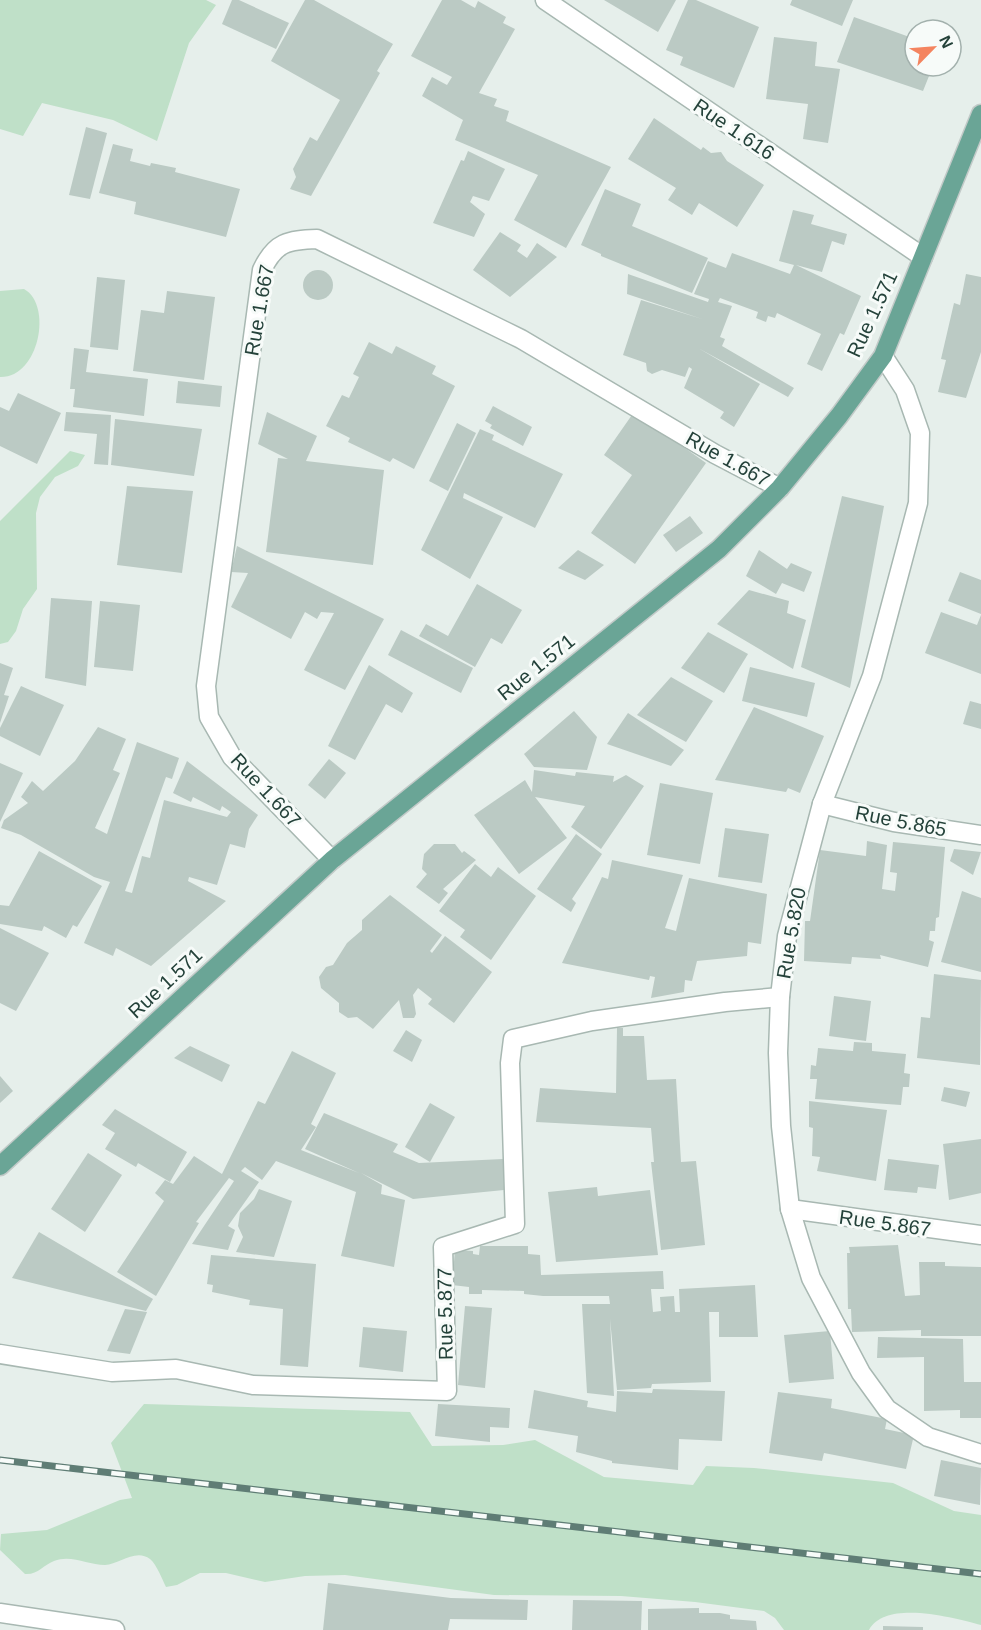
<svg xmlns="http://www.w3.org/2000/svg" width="981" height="1630" font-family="Arial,sans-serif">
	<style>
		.green { fill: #bfe0c8 }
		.building { fill: #bbcac4 }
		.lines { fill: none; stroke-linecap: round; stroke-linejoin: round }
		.minor-casing { stroke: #a8b8b2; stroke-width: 21 }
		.major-casing { stroke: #c2cac8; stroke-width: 21 }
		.minor { stroke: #fff; stroke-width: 18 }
		.major { stroke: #6aa596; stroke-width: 18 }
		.rail-casing { stroke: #5f7d75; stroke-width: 7 }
		.rail { stroke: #f7fbf9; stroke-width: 4.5; stroke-dasharray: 14; stroke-linecap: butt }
		.labels { text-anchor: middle; stroke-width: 6; stroke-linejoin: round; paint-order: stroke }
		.street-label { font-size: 20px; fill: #24423a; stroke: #f7fbf9 }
	</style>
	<rect width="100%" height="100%" fill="#e6efeb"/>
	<g class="green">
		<path d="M0 0H206L216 5 189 43 157 141 113 120 42 103 23 136 0 129Z"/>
		<path d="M24 289C53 305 39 378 0 377V291Z"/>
		<path d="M70 451 85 455 78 466 55 477 40 497 36 513 37 589 23 609 16 631 8 642 0 644V521Z"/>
		<path d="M144 1404 410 1412 432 1446 503 1445 535 1440 604 1477 693 1485 706 1466 754 1468 893 1483 954 1511 981 1515V1625C954 1618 886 1599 869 1630H784L775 1618 764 1611 695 1602 621 1596 494 1595 345 1575 305 1576 265 1582 226 1573H200L177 1585 166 1587C162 1579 157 1565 150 1559 136 1548 119 1564 105 1565 88 1565 71 1554 54 1561 43 1565 38 1575 25 1574L0 1550 1 1534 47 1530 120 1500 132 1498 111 1443Z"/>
	</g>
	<g class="building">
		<path d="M232 0H239L289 23 276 49 222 24Z"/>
		<path d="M305 0H314L393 44 377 71 380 73 311 196 290 189 296 177 293 169 310 137 317 141 340 100 271 61Z"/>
		<path d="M442 0H461L475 8 478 1 506 17 503 23 515 29 479 93 497 99 494 106 509 111 506 121 611 167 566 248 514 220 538 175 455 140 463 120 422 96 432 77 447 85 452 77 411 56Z"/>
		<path d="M604 0H676L658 32Z"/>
		<path d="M688 0H696L759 27 734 88 680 65 683 57 666 50Z"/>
		<path d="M792 0H853L842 26 790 5Z"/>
		<path d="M854 17 915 39V66H933L923 91 837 62Z"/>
		<path d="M774 37 817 42 815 66 840 69 828 143 803 139 808 104 766 99Z"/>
		<path d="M654 118 701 150 703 147 711 153 721 152 727 161 764 185 737 227 699 203 692 215 668 200 676 188 628 159Z"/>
		<path d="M86 127 107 133 90 199 69 195Z"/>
		<path d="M113 144 133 149 130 161 150 166 151 163 176 168 175 172 240 189 226 237 134 214 136 202 99 193Z"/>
		<path d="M468 151 505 169 489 201 473 196 470 202 485 214 474 237 433 223 461 160 464 161Z"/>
		<path d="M605 189 641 204 632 226 708 258 692 293 601 256V254L581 245Z"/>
		<path d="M793 210 814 215 811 224 847 234 844 245 832 241 822 272 796 265 861 296 844 335 840 333 822 371 807 364 821 334 777 313 775 318 768 316 766 322 756 318 758 312 720 298 718 302 732 306 720 337 725 339 722 346 794 388 788 397 698 348 760 384 734 427 720 418 724 412 684 388 692 369 689 367 685 377 662 370 652 374 647 371 646 363 623 355 641 300 702 319 627 294 628 274 708 302 709 299 694 294 708 261 726 268 732 253 790 274 794 265 779 261Z"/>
		<path d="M500 232 521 245 517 251 527 258 537 243 557 257 510 297 473 270Z"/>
		<circle cx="318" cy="285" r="15"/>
		<path d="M966 274 981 277V352L966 398 938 392 946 360 941 359 954 303 960 305Z"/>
		<path d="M97 277 125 280 118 350 90 347Z"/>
		<path d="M167 291 215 297 204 380 133 371 141 310 164 313Z"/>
		<path d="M369 342 392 354 396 346 436 366 432 374 455 386 414 469 393 458 390 462 348 442 350 438 326 426 342 395 349 398 359 377 353 374Z"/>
		<path d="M74 348 89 350 86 372 148 379 144 416 73 407 75 389H70Z"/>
		<path d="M178 381 222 386 220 407 176 403Z"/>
		<path d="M18 393 61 413 37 464 0 446V407L9 411Z"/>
		<path d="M493 406 532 427 523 446 490 428 492 425 485 421Z"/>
		<path d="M66 412 111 415 108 465 94 464 97 434 64 431Z"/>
		<path d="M267 412 317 436 306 461 384 470 373 565 266 552 278 458 288 459 258 444Z"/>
		<path d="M634 412 706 463 635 564 591 533 632 475 604 455Z"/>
		<path d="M115 419 202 429 194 476 111 465Z"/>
		<path d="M457 423 476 433 448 491 429 481Z"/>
		<path d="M480 429 494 435 492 440 563 474 535 528 464 493 463 498 503 517 470 579 421 550Z"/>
		<path d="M127 486 193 491 182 573 117 565Z"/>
		<path d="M842 496 884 506 850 688 801 667Z"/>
		<path d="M690 516 703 533 676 552 663 535Z"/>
		<path d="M237 546 384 619 345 690 304 670 334 613 321 612 317 619 305 612 291 639 231 607 248 573 231 572Z"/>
		<path d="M578 550 604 565 585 580 558 568Z"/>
		<path d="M759 550 787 569 791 563 812 572 804 592 782 583 776 594 746 576Z"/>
		<path d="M960 572 981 580V614L948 601Z"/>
		<path d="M477 584 522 610 502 644 491 638 475 667 419 636 426 624 448 636Z"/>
		<path d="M749 590 789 601 787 613 806 620 793 669 717 624Z"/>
		<path d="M51 598 92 601 86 686 45 678Z"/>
		<path d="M100 601 140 605 133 671 94 667Z"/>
		<path d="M941 612 977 625 981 615V674L925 653Z"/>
		<path d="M401 630 473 668 461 693 388 655Z"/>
		<path d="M708 632 748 654 724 693 681 668Z"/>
		<path d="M0 663 13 668 4 695 9 696 0 723Z"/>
		<path d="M369 665 413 693 402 713 386 704 355 760 328 746Z"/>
		<path d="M750 667 815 683 807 717 742 701Z"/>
		<path d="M671 677 713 701 686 742 637 715Z"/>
		<path d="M21 686 64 705 40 756 0 736V728Z"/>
		<path d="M970 701 981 704V729L963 724Z"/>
		<path d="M754 707 824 736 800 793 788 788 786 792 715 780Z"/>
		<path d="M574 711 597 737 587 770 534 767 524 754Z"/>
		<path d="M628 713 684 750 671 766 607 744Z"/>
		<path d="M98 727 126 739 113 770 120 773 95 828 107 834 137 742 179 758 172 779 166 777 125 891 132 893 142 856 150 858 164 800 227 817 231 812 222 806 220 811 193 797 191 802 173 793 187 761 258 815 249 829 245 848 230 844 217 885 189 877 188 881 226 901 151 966 116 948 113 956 84 943 110 882 94 877 21 835 1 828 4 820 28 803 21 797 32 781 43 791 75 761Z"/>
		<path d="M329 759 346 773 325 799 308 785Z"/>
		<path d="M0 763 23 773 0 822Z"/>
		<path d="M534 770 575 776 576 772 614 776 613 782 626 775 644 786 601 849 571 827 585 806 535 797 567 838 519 874 474 815 525 780 532 792Z"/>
		<path d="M660 783 713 793 700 864 647 855Z"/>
		<path d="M725 828 769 834 762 883 718 877Z"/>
		<path d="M576 834 602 854 572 899 576 903 571 912 537 889Z"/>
		<path d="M867 841 887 845 882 889 895 891 897 873 890 872 893 842 945 847 939 917 936 918 935 931H930L929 940 934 942 928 967 880 955 881 959 852 957 851 964 804 961 805 921H810L820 850 866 856Z"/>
		<path d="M434 844H455L462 853 464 851 476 860 443 889 448 893 439 904 416 887 427 874 422 869 424 854Z"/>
		<path d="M954 849 981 852 973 875 950 861Z"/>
		<path d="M39 851 102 886 77 927 73 925 66 938 44 926 42 931 0 924V905L9 906Z"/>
		<path d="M612 860 683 875 665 928 676 931 689 878 767 894 761 944 748 942 747 956 697 961 692 981 685 980 684 992 651 998 655 977 650 976 649 980 562 963 602 877 608 879Z"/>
		<path d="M475 864 491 877 498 867 536 896 491 960 460 937 465 930 439 911Z"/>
		<path d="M962 891 981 898V972L941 962Z"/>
		<path d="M390 895 442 935 430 951 432 953 445 936 492 972 454 1023 428 1004 432 999 418 988 413 995 416 1014 414 1018H403L399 1000 373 1029 357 1017 348 1018 339 1012V1003L321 988 319 977 326 967 333 965 347 943 362 930V920Z"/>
		<path d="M0 928 49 953 16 1011 0 1003Z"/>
		<path d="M934 974 981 980 980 1065 917 1058 921 1017 930 1018Z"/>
		<path d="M834 996 871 1001 866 1041 829 1036Z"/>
		<path d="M617 1028H623V1036H644L647 1080 676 1079 681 1162 696 1161 705 1245 661 1250 651 1162H654L651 1128 536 1122 540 1088 616 1093Z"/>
		<path d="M406 1030 422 1040 412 1062 393 1051Z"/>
		<path d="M854 1042 872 1043V1051L906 1054 904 1073 910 1074 909 1087H903L901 1105 815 1099 817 1079H810L811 1065 816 1066 818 1048 853 1051Z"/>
		<path d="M190 1046 230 1065 222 1082 174 1058Z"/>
		<path d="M292 1051 336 1073 311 1124 316 1127 301 1150 359 1173 305 1149 324 1113 398 1144 393 1152 419 1163 503 1159 504 1190 413 1199 361 1173 382 1185 381 1194 405 1200 394 1267 341 1256 356 1192 276 1161 262 1180 245 1167 241 1171 259 1182 228 1226 235 1230 228 1250 192 1244 234 1181 229 1178 196 1222 199 1223 156 1296 117 1272 164 1201 155 1193 165 1180 173 1184 194 1156 222 1174 258 1101 265 1104Z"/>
		<path d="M0 1076 13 1091 0 1103Z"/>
		<path d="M944 1087 970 1092 966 1107 941 1101Z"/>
		<path d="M809 1101 887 1110 876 1181 817 1171 820 1157 812 1156 813 1128 809 1127Z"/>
		<path d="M430 1103 455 1117 430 1162 405 1147Z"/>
		<path d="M115 1109 187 1152 170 1182 138 1163 136 1167 105 1149 115 1133 102 1125Z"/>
		<path d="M981 1139V1193L949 1200 943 1144Z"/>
		<path d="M88 1153 122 1175 85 1232 51 1209Z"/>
		<path d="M888 1159 939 1165 936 1189 918 1187 917 1193 884 1190Z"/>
		<path d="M597 1187 598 1196 650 1190 658 1255 556 1262 548 1192Z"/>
		<path d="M259 1189 292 1201 274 1257 236 1252 243 1237 238 1226 240 1213 254 1199Z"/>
		<path d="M39 1232 153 1299 146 1311 12 1278Z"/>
		<path d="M898 1245 905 1296 920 1295 919 1262H945V1266L981 1267V1336H921V1330L852 1332 851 1309H848L847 1253H850L849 1247Z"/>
		<path d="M480 1246H528V1254L540 1255 541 1275 663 1271 664 1289H651L653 1312 661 1311 660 1297 674 1296 675 1312H680L679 1289 755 1285 758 1337H719V1312H709L711 1382 652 1384 651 1388 617 1390 610 1319 614 1396 587 1393 582 1304H610L609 1296H543L524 1294V1291L482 1290V1294H469V1287L452 1285 455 1250 473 1251V1254L479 1255Z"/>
		<path d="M211 1255 316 1264 308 1367 280 1365 283 1309 249 1305 250 1300 212 1292 213 1285 207 1284Z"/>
		<path d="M465 1306 492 1308 485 1388 458 1385Z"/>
		<path d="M125 1309 147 1312 130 1354 107 1351Z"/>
		<path d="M363 1327 407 1331 403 1372 359 1367Z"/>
		<path d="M830 1331 834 1379 789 1383 784 1335Z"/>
		<path d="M878 1337 963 1339 964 1382H981V1418H960V1410L924 1411V1357L877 1358Z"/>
		<path d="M653 1389 725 1391 722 1441 679 1439 678 1470 612 1463V1461L576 1452 578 1436 528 1428 534 1390 588 1401 587 1407 616 1412 617 1391 652 1393Z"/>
		<path d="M778 1392 832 1399 831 1408 887 1419 885 1429 914 1435 906 1469 824 1453 822 1461 769 1453Z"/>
		<path d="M438 1404 510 1408 509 1428 490 1427V1442L435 1436Z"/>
		<path d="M941 1460 981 1468 980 1505 934 1496Z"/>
		<path d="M328 1583 451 1598 528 1600 527 1620 450 1619 448 1630H323Z"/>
		<path d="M573 1600 642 1601 641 1630H572Z"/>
		<path d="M699 1608V1613H720L730 1615V1619L756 1621 757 1630H648V1609Z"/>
		<path d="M883 1626 923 1627V1630H883Z"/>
	</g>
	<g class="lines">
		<g class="minor-casing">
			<g id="minor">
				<path d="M545 0 923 257"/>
				<path d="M883 356 905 390 920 433 918 503 872 676 822 804 787 936 780 997 778 1053 781 1126 790 1209 811 1278 861 1373 887 1409 928 1437 981 1454"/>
				<path d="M822 804 894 822 981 835"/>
				<path d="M332 860 232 757 209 717 206 686 262 270C275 242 288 240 317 239L521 339 715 454 780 488"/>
				<path d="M790 1209 981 1235"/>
				<path d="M0 1354 112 1372 176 1369 253 1385 447 1391 443 1247 515 1224 510 1063 513 1039 592 1021 725 1002 780 997"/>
				<path d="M0 1613 115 1630"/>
			</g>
		</g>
		<g class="major-casing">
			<path id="major" d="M0 1166 332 860 719 549 780 488 839 416 883 356 981 114"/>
		</g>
		<use href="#minor" class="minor"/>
		<use href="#major" class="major"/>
		<g class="rail-casing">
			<path id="rail" d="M0 1460 981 1574"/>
		</g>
		<use href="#rail" class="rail"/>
	</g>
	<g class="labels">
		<g class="street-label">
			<text transform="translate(734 129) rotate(34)" y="7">Rue 1.616</text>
			<text transform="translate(259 310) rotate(-80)" y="7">Rue 1.667</text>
			<text transform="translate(872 314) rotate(-65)" y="7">Rue 1.571</text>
			<text transform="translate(728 459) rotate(29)" y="7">Rue 1.667</text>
			<text transform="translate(536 667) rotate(-39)" y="7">Rue 1.571</text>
			<text transform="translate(266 790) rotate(47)" y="7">Rue 1.667</text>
			<text transform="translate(901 821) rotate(11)" y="7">Rue 5.865</text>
			<text transform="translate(791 933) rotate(-80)" y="7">Rue 5.820</text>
			<text transform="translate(165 983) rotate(-43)" y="7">Rue 1.571</text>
			<text transform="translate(885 1223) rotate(8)" y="7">Rue 5.867</text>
			<text transform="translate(445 1314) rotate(-91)" y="7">Rue 5.877</text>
		</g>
	</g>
	<g transform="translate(933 48) rotate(65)"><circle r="28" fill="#f7fbf9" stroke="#a3b1ad" stroke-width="1.5"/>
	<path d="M0-4.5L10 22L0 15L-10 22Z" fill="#f4845f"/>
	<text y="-9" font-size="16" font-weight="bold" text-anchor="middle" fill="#24423a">N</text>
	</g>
</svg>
